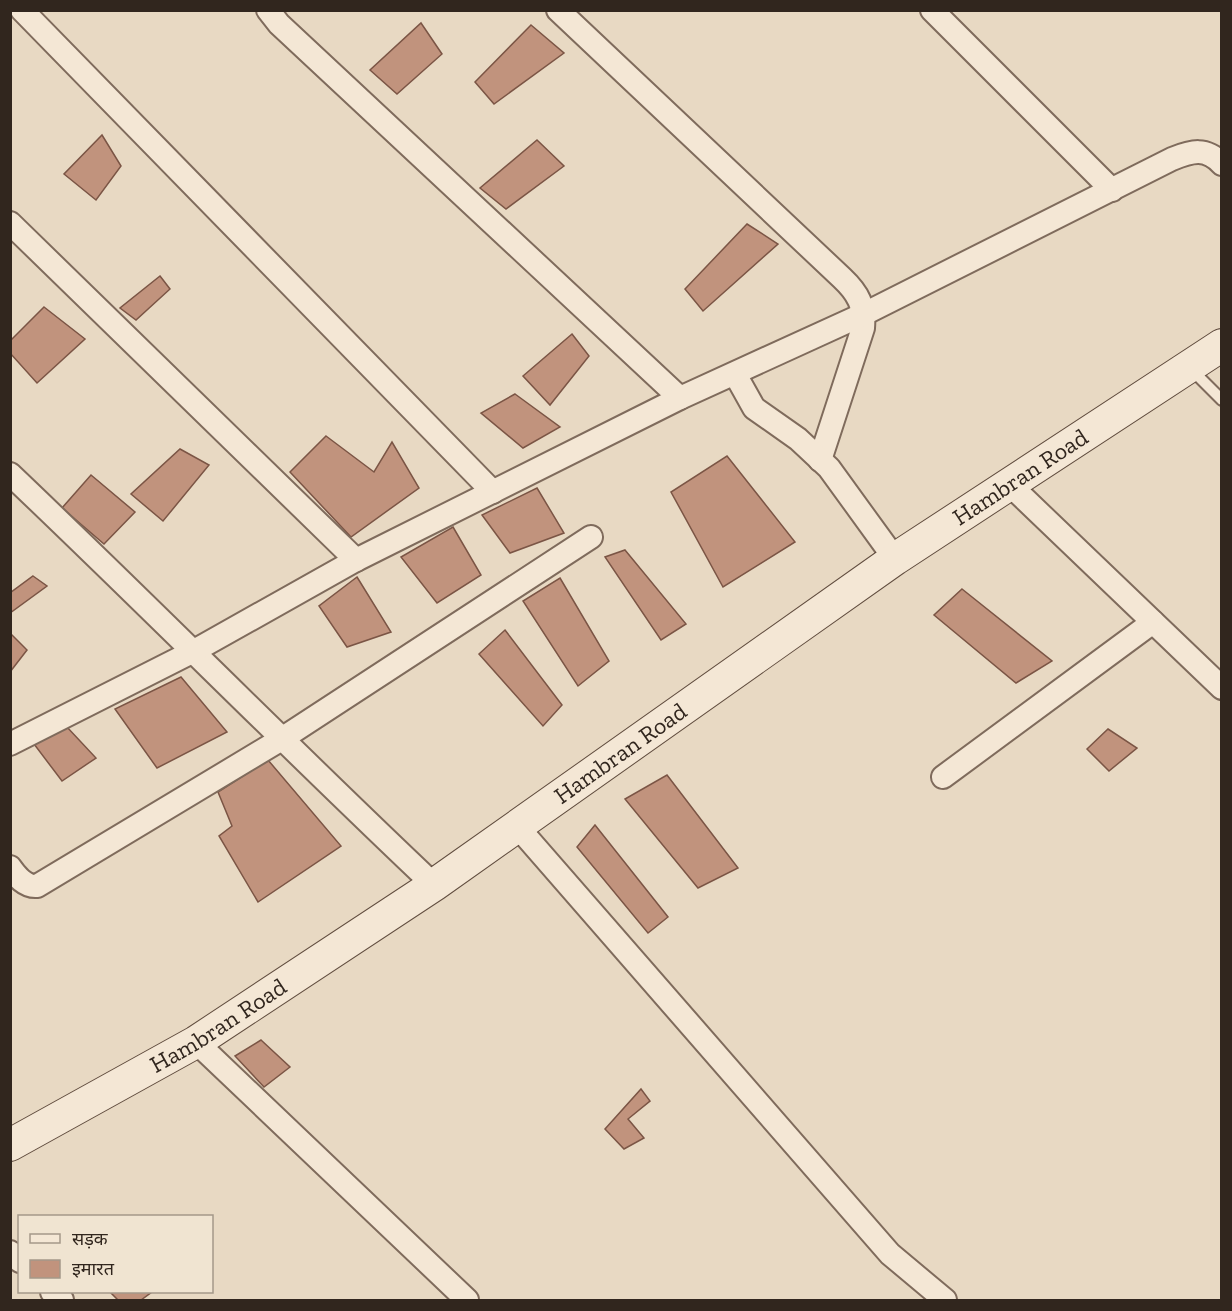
<svg xmlns="http://www.w3.org/2000/svg" width="1232" height="1311" font-family="'Zilla Slab','Noto Sans Devanagari',serif">
	<style>
		.building { fill: #c1937d; stroke: #7b5545; stroke-width: 1.5 }
		.lines { fill: none; stroke-linecap: round; stroke-linejoin: round }
		.lane-casing { stroke: #7f6b5c; stroke-width: 14 }
		.street-casing { stroke: #7f6b5c; stroke-width: 26 }
		.secondary-casing { stroke: #614d3f; stroke-width: 34 }
		.lane { stroke: #f4e7d5; stroke-width: 10 }
		.street { stroke: #f4e7d5; stroke-width: 22 }
		.secondary { stroke: #f4e7d5; stroke-width: 32 }
		.labels { text-anchor: middle; stroke-width: 5; stroke-linejoin: round; paint-order: stroke }
		.street-label { font-size: 24px; fill: #31261e; stroke: #f0e4d1 }
	</style>
	<rect width="100%" height="100%" fill="#e8d9c3"/>
	<g class="building">
		<path d="M421 23 442 54 397 94 370 70Z"/>
		<path d="M531 25 564 53 494 104 475 82Z"/>
		<path d="M102 135 121 166 96 200 64 174Z"/>
		<path d="M537 140 564 166 506 209 480 188Z"/>
		<path d="M747 224 778 244 703 311 685 289Z"/>
		<path d="M160 276 170 289 136 320 120 308Z"/>
		<path d="M44 307 85 339 37 383 10 353V341Z"/>
		<path d="M572 334 589 356 550 405 523 376Z"/>
		<path d="M515 394 560 427 523 448 481 413Z"/>
		<path d="M326 436 374 472 392 442 419 488 351 537 290 472Z"/>
		<path d="M180 449 209 465 163 521 131 494Z"/>
		<path d="M727 456 795 542 723 587 671 492Z"/>
		<path d="M91 475 135 512 104 544 62 508Z"/>
		<path d="M537 488 564 533 510 553 482 515Z"/>
		<path d="M453 527 481 575 437 603 401 557Z"/>
		<path d="M625 550 686 624 661 640 605 557Z"/>
		<path d="M33 576 47 586 10 613V593Z"/>
		<path d="M357 577 391 632 347 647 319 606Z"/>
		<path d="M560 578 609 661 578 686 523 601Z"/>
		<path d="M962 589 1052 661 1016 683 934 615Z"/>
		<path d="M505 630 562 705 543 726 479 654Z"/>
		<path d="M10 633 27 650 10 672Z"/>
		<path d="M181 677 227 732 157 768 115 709Z"/>
		<path d="M66 726 96 758 62 781 34 744Z"/>
		<path d="M1108 729 1137 748 1109 771 1087 749Z"/>
		<path d="M268 760 341 846 258 902 219 836 232 826 218 792Z"/>
		<path d="M667 775 738 868 698 888 625 799Z"/>
		<path d="M595 825 668 917 648 933 577 847Z"/>
		<path d="M261 1040 290 1067 264 1087 235 1056Z"/>
		<path d="M641 1089 650 1101 628 1119 644 1138 624 1149 605 1129Z"/>
		<path d="M110 1292H152L141 1300H118Z"/>
	</g>
	<g class="lines">
		<g class="lane-casing">
			<path id="lane" d="M1191 369 1222 400"/>
		</g>
		<g class="street-casing">
			<g id="street">
				<path d="M22 10 493 492"/>
				<path d="M268 10 279 24 680 398"/>
				<path d="M558 10 842 278C858 293 865 306 863 328L820 460"/>
				<path d="M932 10 1112 190"/>
				<path d="M10 223 356 560"/>
				<path d="M735 374 754 408 798 439 829 468 895 559"/>
				<path d="M10 474C153 610 291 750 434 885"/>
				<path d="M1009 484 1222 688"/>
				<path d="M10 744 194 651 356 560 680 398 864 314 1172 159C1192 151 1206 147 1222 164"/>
				<path d="M943 777 1153 622"/>
				<path d="M516 825 890 1254 945 1300"/>
				<path d="M10 867C17 877 25 887 37 886L280 740 591 537"/>
				<path d="M196 1042 467 1300"/>
				<path d="M10 1252 20 1261"/>
				<path d="M52 1292 62 1300"/>
			</g>
		</g>
		<g class="secondary-casing">
			<g id="secondary">
				<path id="s1" d="M10 1145 196 1042 434 885 895 559 1222 345"/>
			</g>
		</g>
		<use href="#lane" class="lane"/>
		<use href="#street" class="street"/>
		<use href="#secondary" class="secondary"/>
	</g>
	<g class="labels">
		<g class="street-label">
			<text dy="8" stroke="none"><textPath href="#s1" startOffset="1212">Hambran Road</textPath></text>
			<text dy="8" stroke="none"><textPath href="#s1" startOffset="726">Hambran Road</textPath></text>
			<text dy="8" stroke="none"><textPath href="#s1" startOffset="240">Hambran Road</textPath></text>
		</g>
	</g>
	<rect width="1232" height="1311" fill="none" stroke="#31261e" stroke-width="24"/>
	<rect x="18" y="1215" width="195" height="78" fill="#f0e4d1" stroke="#a49889" stroke-width="1.5"/>
	<rect x="30" y="1234" width="30" height="9" fill="#f4e7d5" stroke="#a49889" stroke-width="1.5"/>
	<text x="72" y="1245" font-size="18" fill="#31261e">सड़क</text>
	<rect x="30" y="1260" width="30" height="18" fill="#c1937d" stroke="#a49889" stroke-width="1.5"/>
	<text x="72" y="1275" font-size="18" fill="#31261e">इमारत</text>
</svg>
